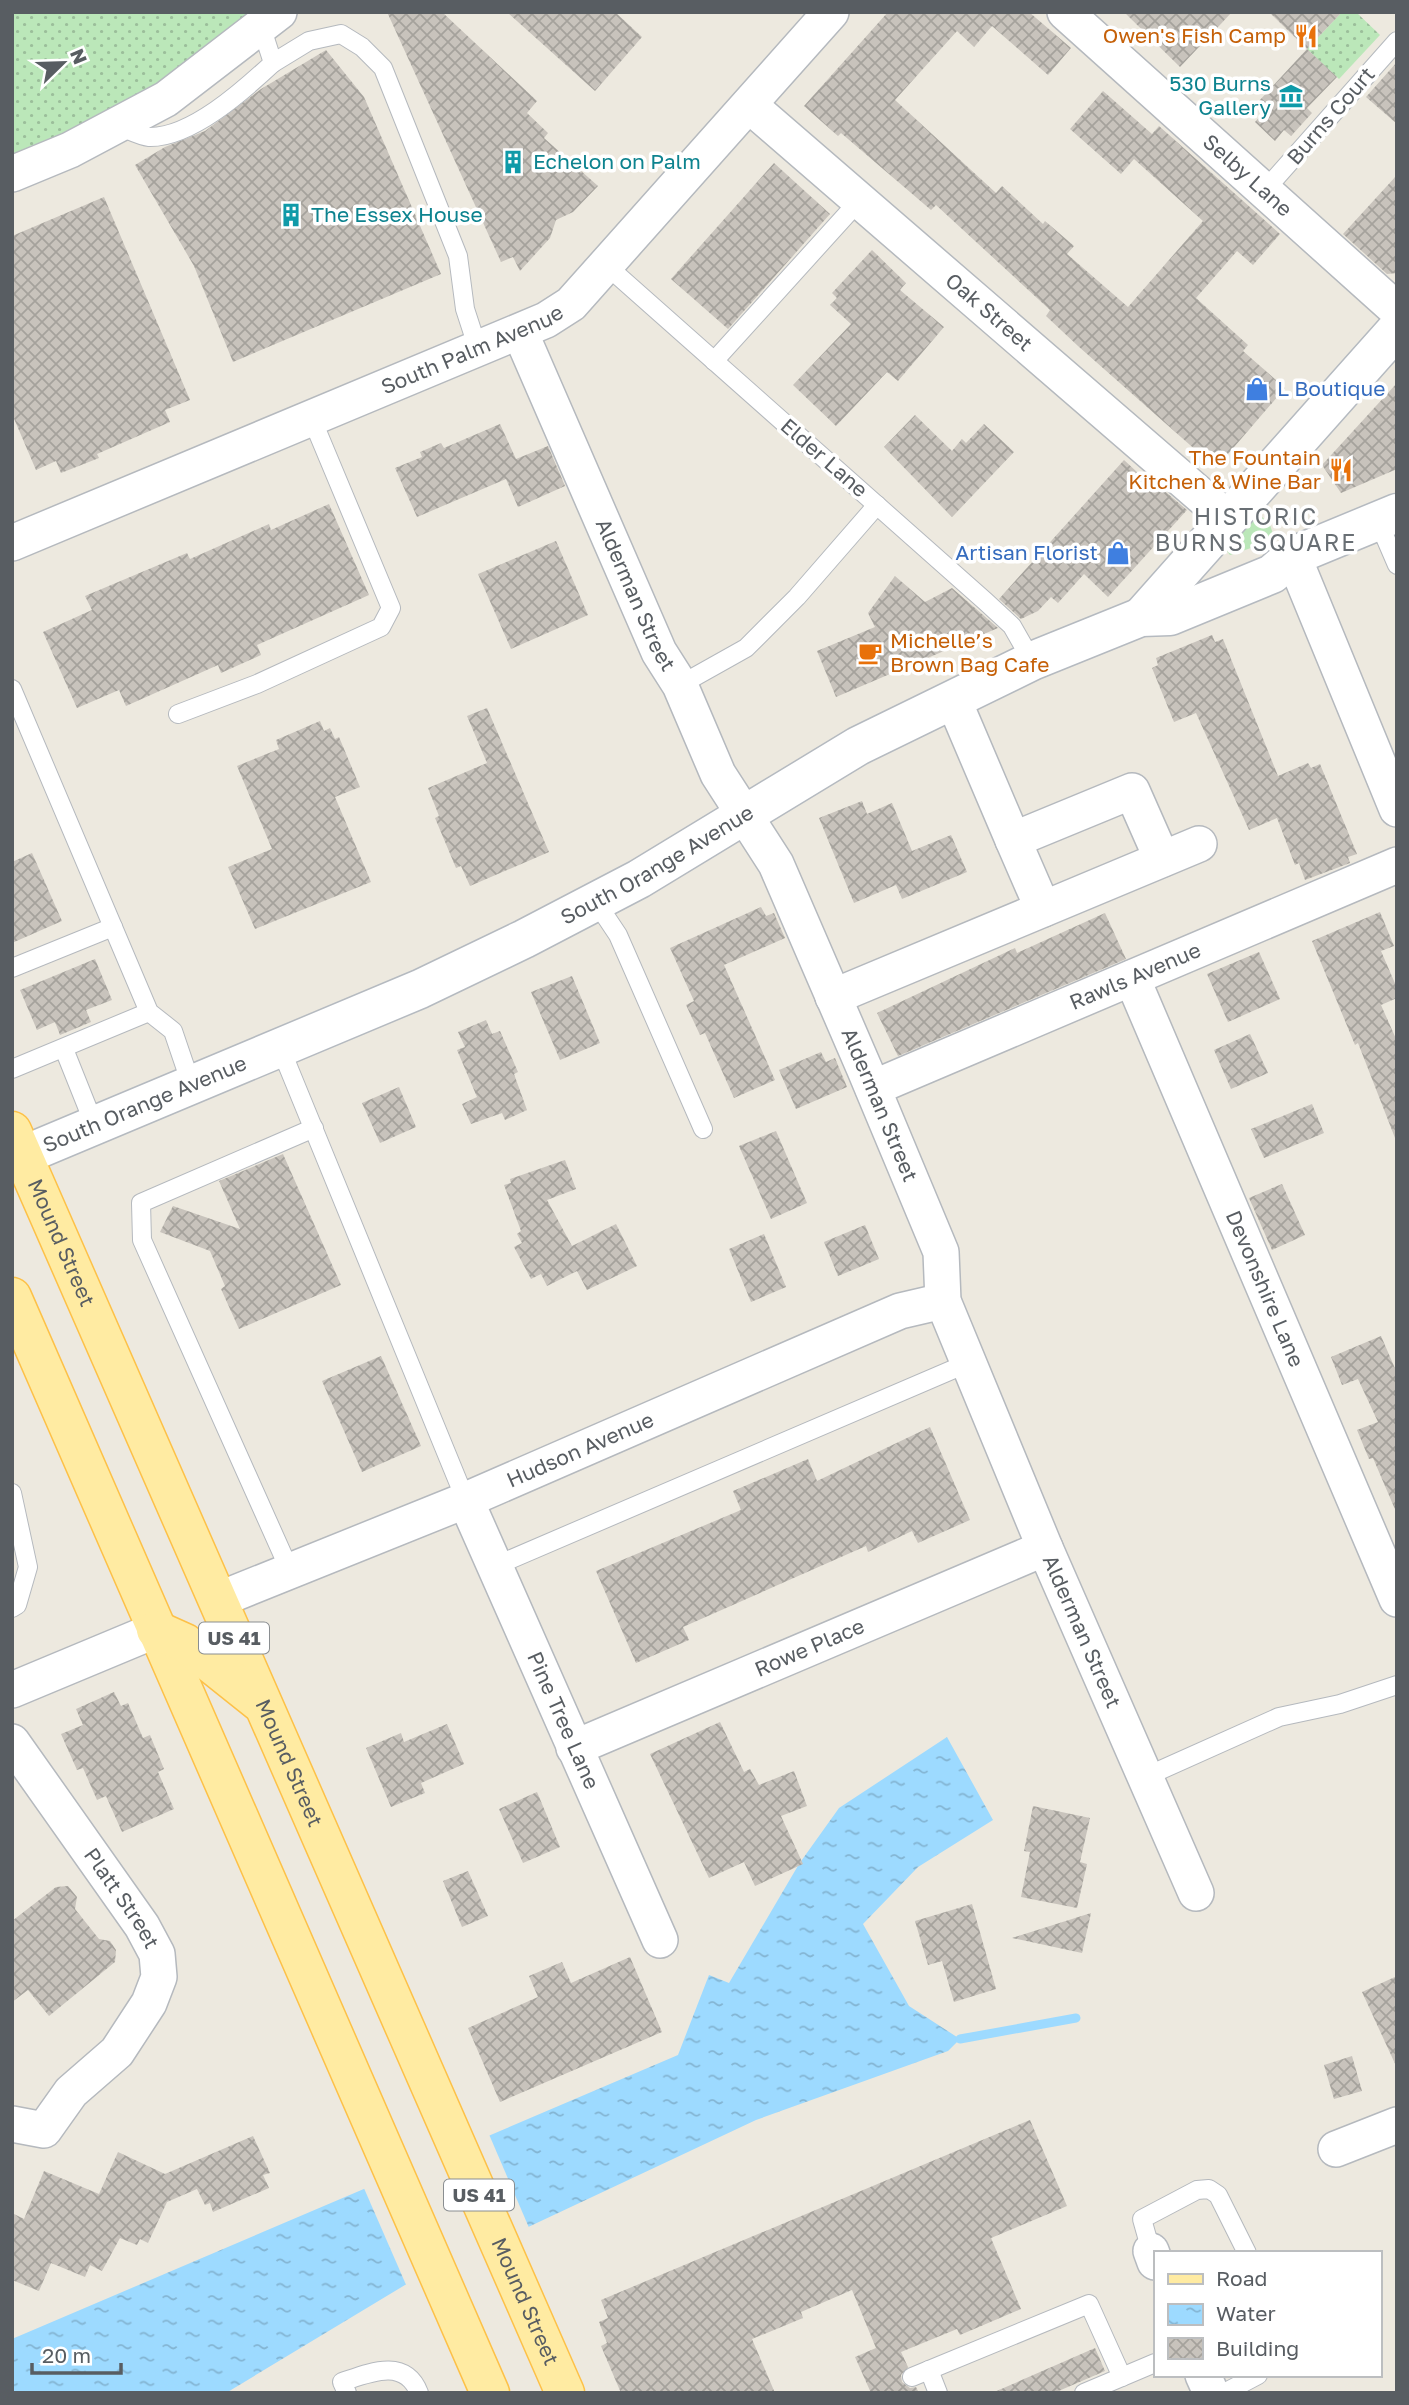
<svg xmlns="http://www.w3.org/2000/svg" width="1409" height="2405" font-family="'Golos Text',sans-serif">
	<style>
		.grass { fill: url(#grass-dots) }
		.garden { fill: #bbe7b9 }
		.water { fill: url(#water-ripples) }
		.pier { fill: #ede9df }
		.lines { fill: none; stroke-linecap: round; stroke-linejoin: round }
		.stream { stroke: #9ddaff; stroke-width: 9 }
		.building { fill: url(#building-cross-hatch) }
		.lane-casing { stroke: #b5b9be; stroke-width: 20 }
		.street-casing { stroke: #b5b9be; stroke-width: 38 }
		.secondary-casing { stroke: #b5bac0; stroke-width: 41 }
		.primary-casing { stroke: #fdc148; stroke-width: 41 }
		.lane { stroke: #fff; stroke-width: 18 }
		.street { stroke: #fff; stroke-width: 35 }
		.secondary { stroke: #fff; stroke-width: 38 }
		.primary { stroke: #ffeba2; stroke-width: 38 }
		.labels { text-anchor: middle; stroke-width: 7; stroke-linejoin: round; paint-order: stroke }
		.shield { fill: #fff; stroke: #8a8e91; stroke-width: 2 }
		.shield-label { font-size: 19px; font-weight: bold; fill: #585d62 }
		.food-label { font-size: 21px; fill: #c56008; stroke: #fff; text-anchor: end }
		.culture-label { font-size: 21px; fill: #0d838f; stroke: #fff; text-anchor: start }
		.street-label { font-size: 21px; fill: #585d62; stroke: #fff }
		.shop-label { font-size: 21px; fill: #366cbe; stroke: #fff; text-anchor: start }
		.neighbourhood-label { font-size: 23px; letter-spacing: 2px; fill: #696f74; stroke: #fff }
	</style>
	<defs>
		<pattern id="grass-dots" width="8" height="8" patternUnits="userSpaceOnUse" patternTransform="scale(1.75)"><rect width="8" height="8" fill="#bbe7b9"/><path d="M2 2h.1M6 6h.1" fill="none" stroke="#9bbe9a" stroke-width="1.8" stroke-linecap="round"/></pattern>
		<pattern id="water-ripples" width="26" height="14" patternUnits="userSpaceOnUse" patternTransform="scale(1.75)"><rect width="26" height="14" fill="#9ddaff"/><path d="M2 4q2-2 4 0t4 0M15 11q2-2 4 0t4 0" fill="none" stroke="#83b4d2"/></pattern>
		<pattern id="building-cross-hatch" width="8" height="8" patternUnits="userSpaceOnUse" patternTransform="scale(1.75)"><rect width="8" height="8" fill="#c8c3bc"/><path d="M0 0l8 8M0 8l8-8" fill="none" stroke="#a5a29c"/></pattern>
	</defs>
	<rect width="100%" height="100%" fill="#ede9df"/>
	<g class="grass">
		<path d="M12 12H279L12 174Z"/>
		<path d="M1342 12H1356L1380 35 1339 79 1307 49Z"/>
	</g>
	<path class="garden" d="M1257 512 1270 525 1275 540 1230 555 1226 550Z"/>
	<path class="water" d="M947 1737 993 1820 918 1867 863 1924 909 2006 960 2039 948 2051 756 2120 405 2285 226 2393H12V2339L678 2055 709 1975 729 1983 799 1864 839 1808Z"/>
	<path class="pier" d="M488 2132 530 2230 407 2287 363 2186Z"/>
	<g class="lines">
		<path class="stream" d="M960 2039 1076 2018"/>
	</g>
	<g class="building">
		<path d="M387 12H442L537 101 527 113 548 133 544 138 598 186 573 212 556 220 550 238 520 271 513 257 501 262Z"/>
		<path d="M507 12H615L642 37 595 91Z"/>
		<path d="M888 12H1029L1071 48 1048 75 992 26 974 47 957 31 895 100 996 193 1002 186 1043 224 1045 221 1074 246 1067 254 1128 307 1203 221 1134 159 1121 174 1070 129 1103 91 1152 134 1159 126 1280 234 1253 265 1237 251 1196 298 1248 345 1243 351 1285 388 1216 468 1078 346 1046 316 1050 310 936 205 931 210 841 133 838 136 804 106Z"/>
		<path d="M1124 12H1232L1180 67Z"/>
		<path d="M1269 12H1342L1307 49Z"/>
		<path d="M1307 49 1337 77 1307 108 1312 113 1291 136 1284 130 1275 141 1255 122 1267 108 1259 101Z"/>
		<path d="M326 50 364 97 441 274 233 362 194 266 135 165 165 147 205 131 261 89Z"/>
		<path d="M1397 62V124L1366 97Z"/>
		<path d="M774 163 830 214 728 329 671 279Z"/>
		<path d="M1397 175V273L1387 274 1343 234Z"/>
		<path d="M104 197 190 400 165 410 170 422 97 454 99 458 61 473 56 461 36 470 12 414V236Z"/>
		<path d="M872 250 906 283 900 290 944 327 898 381 887 372 836 426 793 385 851 324 830 305 837 298 832 293Z"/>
		<path d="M1397 383V469L1341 493 1322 465Z"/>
		<path d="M915 415 952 451 962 439 966 443 984 424 1014 452 952 517 884 447Z"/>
		<path d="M500 424 516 459 548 446 565 486 518 507 506 479 417 517 395 468 422 457 420 452 441 443 444 448Z"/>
		<path d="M1124 460 1151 485 1154 482 1187 510 1108 597 1084 574 1058 603 1051 597 1038 611 1021 619 999 599Z"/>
		<path d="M329 504 369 595 257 645 261 655 221 673 218 665 126 706 119 690 77 708 43 632 92 610 85 596 187 553 190 559 269 524 271 530Z"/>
		<path d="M556 541 588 615 511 649 478 574Z"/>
		<path d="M895 576 925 602 952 588 998 628 836 697 817 651 875 627 868 613Z"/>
		<path d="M1212 635 1215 642 1223 639 1278 776 1308 763 1311 768 1320 764 1357 854 1348 857 1350 863 1305 880 1299 863 1295 865 1277 818 1249 830 1196 713 1174 722 1152 668 1158 665 1156 658Z"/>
		<path d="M487 708 549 852 470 886 461 866 456 868 435 818 439 816 428 788 487 763 467 716Z"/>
		<path d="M320 721 324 731 330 728 335 739 339 737 360 787 335 797 371 882 255 929 228 867 272 849 237 766 279 749 276 740Z"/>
		<path d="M862 801 867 814 892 803 912 851 951 835 967 872 902 899 896 885 854 903 819 818Z"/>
		<path d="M32 853 62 921 12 943V862Z"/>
		<path d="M761 907 766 916 774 913 785 938 724 965 775 1080 734 1098 705 1033 700 1035 686 1005 694 1001 670 948Z"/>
		<path d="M1380 912 1394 946 1381 951 1397 988V998L1381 1005 1397 1041 1395 1138 1358 1043 1355 1045 1312 941Z"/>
		<path d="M1105 913 1126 959 898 1056 877 1013 1015 948 1017 953Z"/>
		<path d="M1259 952 1280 999 1228 1022 1207 974Z"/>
		<path d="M95 959 112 1000 86 1010 91 1022 60 1035 55 1022 37 1030 20 990Z"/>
		<path d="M572 976 600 1043 560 1060 531 992Z"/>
		<path d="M486 1020 492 1034 500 1031 518 1072 514 1074 527 1110 505 1120 502 1113 471 1124 462 1104 477 1097 457 1050 465 1047 458 1032Z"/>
		<path d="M1250 1034 1268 1073 1231 1089 1214 1050Z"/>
		<path d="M821 1052 826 1062 835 1058 847 1087 796 1109 779 1070Z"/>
		<path d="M399 1087 416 1127 380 1143 362 1103Z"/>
		<path d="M1312 1104 1324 1133 1264 1158 1251 1129Z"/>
		<path d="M776 1131 807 1203 771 1219 739 1146Z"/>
		<path d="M283 1154 341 1285 239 1329 221 1289 225 1286 210 1251 160 1232 173 1206 240 1229 219 1181Z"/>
		<path d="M565 1160 576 1189 547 1200 572 1246 616 1224 637 1266 587 1290 577 1271 547 1286 541 1274 531 1279 514 1247 522 1243 517 1234 521 1231 504 1185 511 1183 510 1179Z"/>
		<path d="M1282 1184 1305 1235 1272 1250 1249 1198Z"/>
		<path d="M865 1225 879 1259 838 1276 824 1242Z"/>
		<path d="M764 1234 786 1287 751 1302 729 1249Z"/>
		<path d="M1381 1336 1397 1373V1514L1373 1458 1369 1459 1357 1430 1378 1422 1358 1379 1342 1385 1331 1357Z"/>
		<path d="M381 1356 421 1446 362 1472 322 1381Z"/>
		<path d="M930 1427 970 1520 918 1543 912 1531 868 1552 866 1546 683 1627 689 1640 636 1663 596 1571 741 1510 733 1491 808 1459 817 1481Z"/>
		<path d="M114 1692 121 1706 128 1703 143 1738 150 1735 164 1769 158 1772 174 1809 122 1832 106 1796 97 1800 83 1768 77 1770 61 1734 83 1725 76 1709Z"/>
		<path d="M720 1722 744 1772 750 1769 759 1785 794 1771 807 1806 781 1816 803 1864 755 1886 744 1862 709 1878 650 1754Z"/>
		<path d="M447 1724 464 1764 421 1783 425 1793 391 1807 366 1748 401 1733 404 1742Z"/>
		<path d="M537 1792 560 1847 523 1863 499 1809Z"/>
		<path d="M1033 1806 1090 1818 1080 1862 1087 1864 1077 1908 1021 1897 1030 1852 1024 1851Z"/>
		<path d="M468 1871 488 1916 462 1927 443 1881Z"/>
		<path d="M68 1886 77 1897 75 1909 99 1939 110 1941 116 1950 115 1962 49 2016 28 1990 12 2002V1921L56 1887Z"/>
		<path d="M972 1904 996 1989 954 2002 942 1961 928 1965 915 1921Z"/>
		<path d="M1091 1913 1082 1953 1012 1938Z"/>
		<path d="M630 1957 662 2032 500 2102 468 2028 538 1997 529 1976 562 1962 571 1983Z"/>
		<path d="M1397 1976V2068L1362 1992Z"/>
		<path d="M1352 2056 1362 2091 1334 2099 1324 2065Z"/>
		<path d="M1030 2120 1067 2206 991 2238 1021 2309 960 2335 957 2329 901 2352 908 2367 901 2375 902 2382 910 2388 916 2387 919 2393H871L855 2357 876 2348 852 2290 801 2312 803 2318 752 2339 775 2393H621L601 2346 607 2343 599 2322 608 2318 601 2300Z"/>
		<path d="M253 2136 270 2173 263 2175 269 2188 213 2212 210 2203 205 2205 197 2189 167 2202 148 2243 140 2239 137 2245 120 2238 102 2271 90 2265 85 2277 51 2263 39 2291 12 2280V2213L24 2219 44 2171 99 2194 118 2152 165 2174Z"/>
		<path d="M1095 2348 1105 2371 1054 2393H992Z"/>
	</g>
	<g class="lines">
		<g class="lane-casing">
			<g id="lane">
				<path d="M273 63 309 41 341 34 362 47 383 68 458 256 465 309 478 349"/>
				<path d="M118 126C127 129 139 136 149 137 191 138 244 90 273 63L261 26"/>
				<path d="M1264 191 1397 41"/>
				<path d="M606 265 985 601 1012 626 1032 661"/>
				<path d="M714 361 858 202"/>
				<path d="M1378 521 1397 565"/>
				<path d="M680 685 746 648 797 597 877 505"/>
				<path d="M12 689 149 1012 173 1031 191 1084"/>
				<path d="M178 714 257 684 381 627 391 608 312 419"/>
				<path d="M596 902 618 935 703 1129"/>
				<path d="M12 968 113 927"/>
				<path d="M280 1047 466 1501"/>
				<path d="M64 1049 94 1124"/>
				<path d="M12 1069 149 1012"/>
				<path d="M12 1493 28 1567 17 1605 12 1608"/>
				<path d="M495 1566 968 1363"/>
				<path d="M290 1571 142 1240 141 1203 314 1128"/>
				<path d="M1145 1777 1279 1717 1340 1704 1397 1685"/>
				<path d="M1151 2251 1142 2219 1197 2190 1209 2189 1218 2195 1247 2253"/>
				<path d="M929 2370 938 2393"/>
				<path d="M912 2377 1089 2304 1122 2377"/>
				<path d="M347 2393 342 2382C369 2373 405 2357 419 2393"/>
				<path d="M1084 2393 1155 2363"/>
				<path d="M1224 2393 1258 2375"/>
			</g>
		</g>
		<g class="street-casing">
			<g id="street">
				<path id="s1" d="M1065 12 1397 310"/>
				<path id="s2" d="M749 105 1228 519"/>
				<path d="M12 174 70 150 166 99 279 12"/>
				<path id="s3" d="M520 332 659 652 680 685 718 774 776 864 865 1070 941 1252 943 1301 1045 1548 1196 1893"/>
				<path id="s4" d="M12 543 546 320 571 304 831 12"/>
				<path d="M1293 556 1397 809"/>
				<path d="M953 699 1013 840"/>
				<path d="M1043 909 1013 840 1132 791 1162 859"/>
				<path id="s5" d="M1132 978 1397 1599"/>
				<path d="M833 997 1199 844"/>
				<path id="s6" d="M873 1088 1397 865"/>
				<path id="s7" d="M466 1501 660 1940"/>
				<path id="s8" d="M218 1600 459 1503 900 1311 943 1301"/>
				<path d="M12 1690 156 1630"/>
				<path id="s9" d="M12 1742 142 1926 157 1954 159 1977 149 2003 117 2052 71 2092 44 2130 12 2124"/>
				<path id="s10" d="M574 1748 1045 1548"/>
				<path d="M1336 2149 1397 2125"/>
				<path d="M1151 2251 1155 2262"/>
				<path d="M1203 2375 1211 2393"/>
			</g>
		</g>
		<g class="secondary-casing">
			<g id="secondary">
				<path d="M1141 617 1397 329"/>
				<path id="s11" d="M12 1160 420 989 524 939 639 879 858 746 1032 661 1141 617 1170 616 1272 574 1293 556 1397 513"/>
			</g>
		</g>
		<g class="primary-casing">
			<g id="primary">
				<path id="s12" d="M12 1131 565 2393"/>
				<path d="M12 1297 490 2393"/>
				<path d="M156 1630 185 1643 259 1702"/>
			</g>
		</g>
		<use href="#lane" class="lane"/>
		<use href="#street" class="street"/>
		<use href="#secondary" class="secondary"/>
		<use href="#primary" class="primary"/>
	</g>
	<defs>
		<g id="restaurant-bare" transform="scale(1.89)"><path d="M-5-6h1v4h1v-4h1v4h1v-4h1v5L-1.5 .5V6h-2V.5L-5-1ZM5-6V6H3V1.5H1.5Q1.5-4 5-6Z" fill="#e8710a" stroke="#fff" stroke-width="2.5" paint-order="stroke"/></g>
		<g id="museum-bare" transform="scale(1.89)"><path d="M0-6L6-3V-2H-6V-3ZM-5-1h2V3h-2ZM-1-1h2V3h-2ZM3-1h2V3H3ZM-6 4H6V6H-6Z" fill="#0f9aa8" stroke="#fff" stroke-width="2.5" paint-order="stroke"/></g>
		<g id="building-bare" transform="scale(1.89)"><path d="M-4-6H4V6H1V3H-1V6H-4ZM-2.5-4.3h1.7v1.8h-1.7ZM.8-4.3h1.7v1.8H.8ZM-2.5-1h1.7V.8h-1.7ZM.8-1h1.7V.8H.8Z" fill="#0f9aa8" stroke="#fff" stroke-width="2.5" paint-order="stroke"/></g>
		<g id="shop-bare" transform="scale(1.89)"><path d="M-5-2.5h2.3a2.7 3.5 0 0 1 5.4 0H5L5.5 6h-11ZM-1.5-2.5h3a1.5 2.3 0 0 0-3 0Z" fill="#3f7fe0" stroke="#fff" stroke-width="2.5" paint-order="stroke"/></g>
		<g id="cafe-bare" transform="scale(1.89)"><path d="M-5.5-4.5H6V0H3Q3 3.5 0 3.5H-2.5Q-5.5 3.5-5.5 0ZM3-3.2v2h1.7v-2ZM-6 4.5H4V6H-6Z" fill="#e8710a" stroke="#fff" stroke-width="2.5" paint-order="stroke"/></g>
	</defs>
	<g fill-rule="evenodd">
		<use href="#restaurant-bare" x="1306" y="36"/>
		<use href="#museum-bare" x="1291" y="96"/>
		<use href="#building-bare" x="513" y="162"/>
		<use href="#building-bare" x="291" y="215"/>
		<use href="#shop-bare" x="1257" y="389"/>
		<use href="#restaurant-bare" x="1341" y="470"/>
		<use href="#shop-bare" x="1118" y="553"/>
		<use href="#cafe-bare" x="870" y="653"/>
	</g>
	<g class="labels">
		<g class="shield">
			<rect x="199" y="1622.5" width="70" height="31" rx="5"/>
			<rect x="444" y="2179.5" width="70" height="31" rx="5"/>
		</g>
		<g class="shield-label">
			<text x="234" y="1645">US 41</text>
			<text x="479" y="2202">US 41</text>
		</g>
		<g class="food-label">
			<text x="1286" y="43">Owen's Fish Camp</text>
			<text x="1321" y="465">The Fountain<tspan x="1321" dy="24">Kitchen &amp; Wine Bar</tspan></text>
			<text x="890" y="648" text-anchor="start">Michelle’s<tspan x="890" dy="24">Brown Bag Cafe</tspan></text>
		</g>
		<g class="culture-label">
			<text x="1271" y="91" text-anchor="end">530 Burns<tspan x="1271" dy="24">Gallery</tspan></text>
			<text x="533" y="169">Echelon on Palm</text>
			<text x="311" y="222">The Essex House</text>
		</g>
		<g class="street-label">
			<text transform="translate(1331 116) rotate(-49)" y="7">Burns Court</text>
			<text dy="7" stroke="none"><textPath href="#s1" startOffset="245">Selby Lane</textPath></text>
			<text dy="7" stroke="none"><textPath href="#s2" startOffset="317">Oak Street</textPath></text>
			<text dy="7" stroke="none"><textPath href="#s4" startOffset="499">South Palm Avenue</textPath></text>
			<text transform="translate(824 458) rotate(41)" y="7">Elder Lane</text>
			<text dy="7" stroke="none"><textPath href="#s3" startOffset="287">Alderman Street</textPath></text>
			<text dy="7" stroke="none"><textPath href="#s11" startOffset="710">South Orange Avenue</textPath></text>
			<text dy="7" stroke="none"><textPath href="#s6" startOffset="285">Rawls Avenue</textPath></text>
			<text dy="7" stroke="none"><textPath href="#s11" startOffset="144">South Orange Avenue</textPath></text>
			<text dy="7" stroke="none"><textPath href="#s3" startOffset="854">Alderman Street</textPath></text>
			<text dy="7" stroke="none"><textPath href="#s12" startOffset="122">Mound Street</textPath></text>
			<text dy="7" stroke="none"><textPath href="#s5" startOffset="338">Devonshire Lane</textPath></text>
			<text dy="7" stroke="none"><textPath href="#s8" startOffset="392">Hudson Avenue</textPath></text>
			<text dy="7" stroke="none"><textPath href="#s3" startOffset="1421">Alderman Street</textPath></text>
			<text dy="7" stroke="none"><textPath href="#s10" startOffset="256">Rowe Place</textPath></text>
			<text dy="7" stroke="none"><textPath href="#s7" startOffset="240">Pine Tree Lane</textPath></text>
			<text dy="7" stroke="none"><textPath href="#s12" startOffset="690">Mound Street</textPath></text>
			<text dy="7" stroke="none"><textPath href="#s9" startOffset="191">Platt Street</textPath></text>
			<text dy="7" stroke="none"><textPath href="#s12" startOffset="1278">Mound Street</textPath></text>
		</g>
		<g class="shop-label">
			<text x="1277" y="396">L Boutique</text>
			<text x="1098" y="560" text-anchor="end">Artisan Florist</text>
		</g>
		<g class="neighbourhood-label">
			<text x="1256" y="525">HISTORIC<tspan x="1256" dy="26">BURNS SQUARE</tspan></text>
		</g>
	</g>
	<rect width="1409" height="2405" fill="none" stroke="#585d62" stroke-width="28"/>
	<rect x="1154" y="2251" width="228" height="126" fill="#ffffff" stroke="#bcbec0" stroke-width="2"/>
	<rect x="1168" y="2274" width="35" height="10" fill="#ffeba2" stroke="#bcbec0" stroke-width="2"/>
	<text x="1216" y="2286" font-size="21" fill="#585d62">Road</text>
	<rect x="1168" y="2304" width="35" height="21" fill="url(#water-ripples)" stroke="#bcbec0" stroke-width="2"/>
	<text x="1216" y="2321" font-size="21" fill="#585d62">Water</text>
	<rect x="1168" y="2338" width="35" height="21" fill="url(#building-cross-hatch)" stroke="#bcbec0" stroke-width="2"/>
	<text x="1216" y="2356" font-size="21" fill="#585d62">Building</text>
	<g transform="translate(63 63) rotate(67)" stroke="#ffffff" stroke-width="5" paint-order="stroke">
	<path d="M0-5L12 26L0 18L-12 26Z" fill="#585d62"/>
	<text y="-10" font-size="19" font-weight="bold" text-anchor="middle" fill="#585d62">N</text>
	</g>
	<path d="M32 2363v10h89v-10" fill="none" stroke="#585d62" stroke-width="3.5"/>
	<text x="42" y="2363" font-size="21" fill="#585d62" stroke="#ffffff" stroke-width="5" paint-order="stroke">20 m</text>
</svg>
